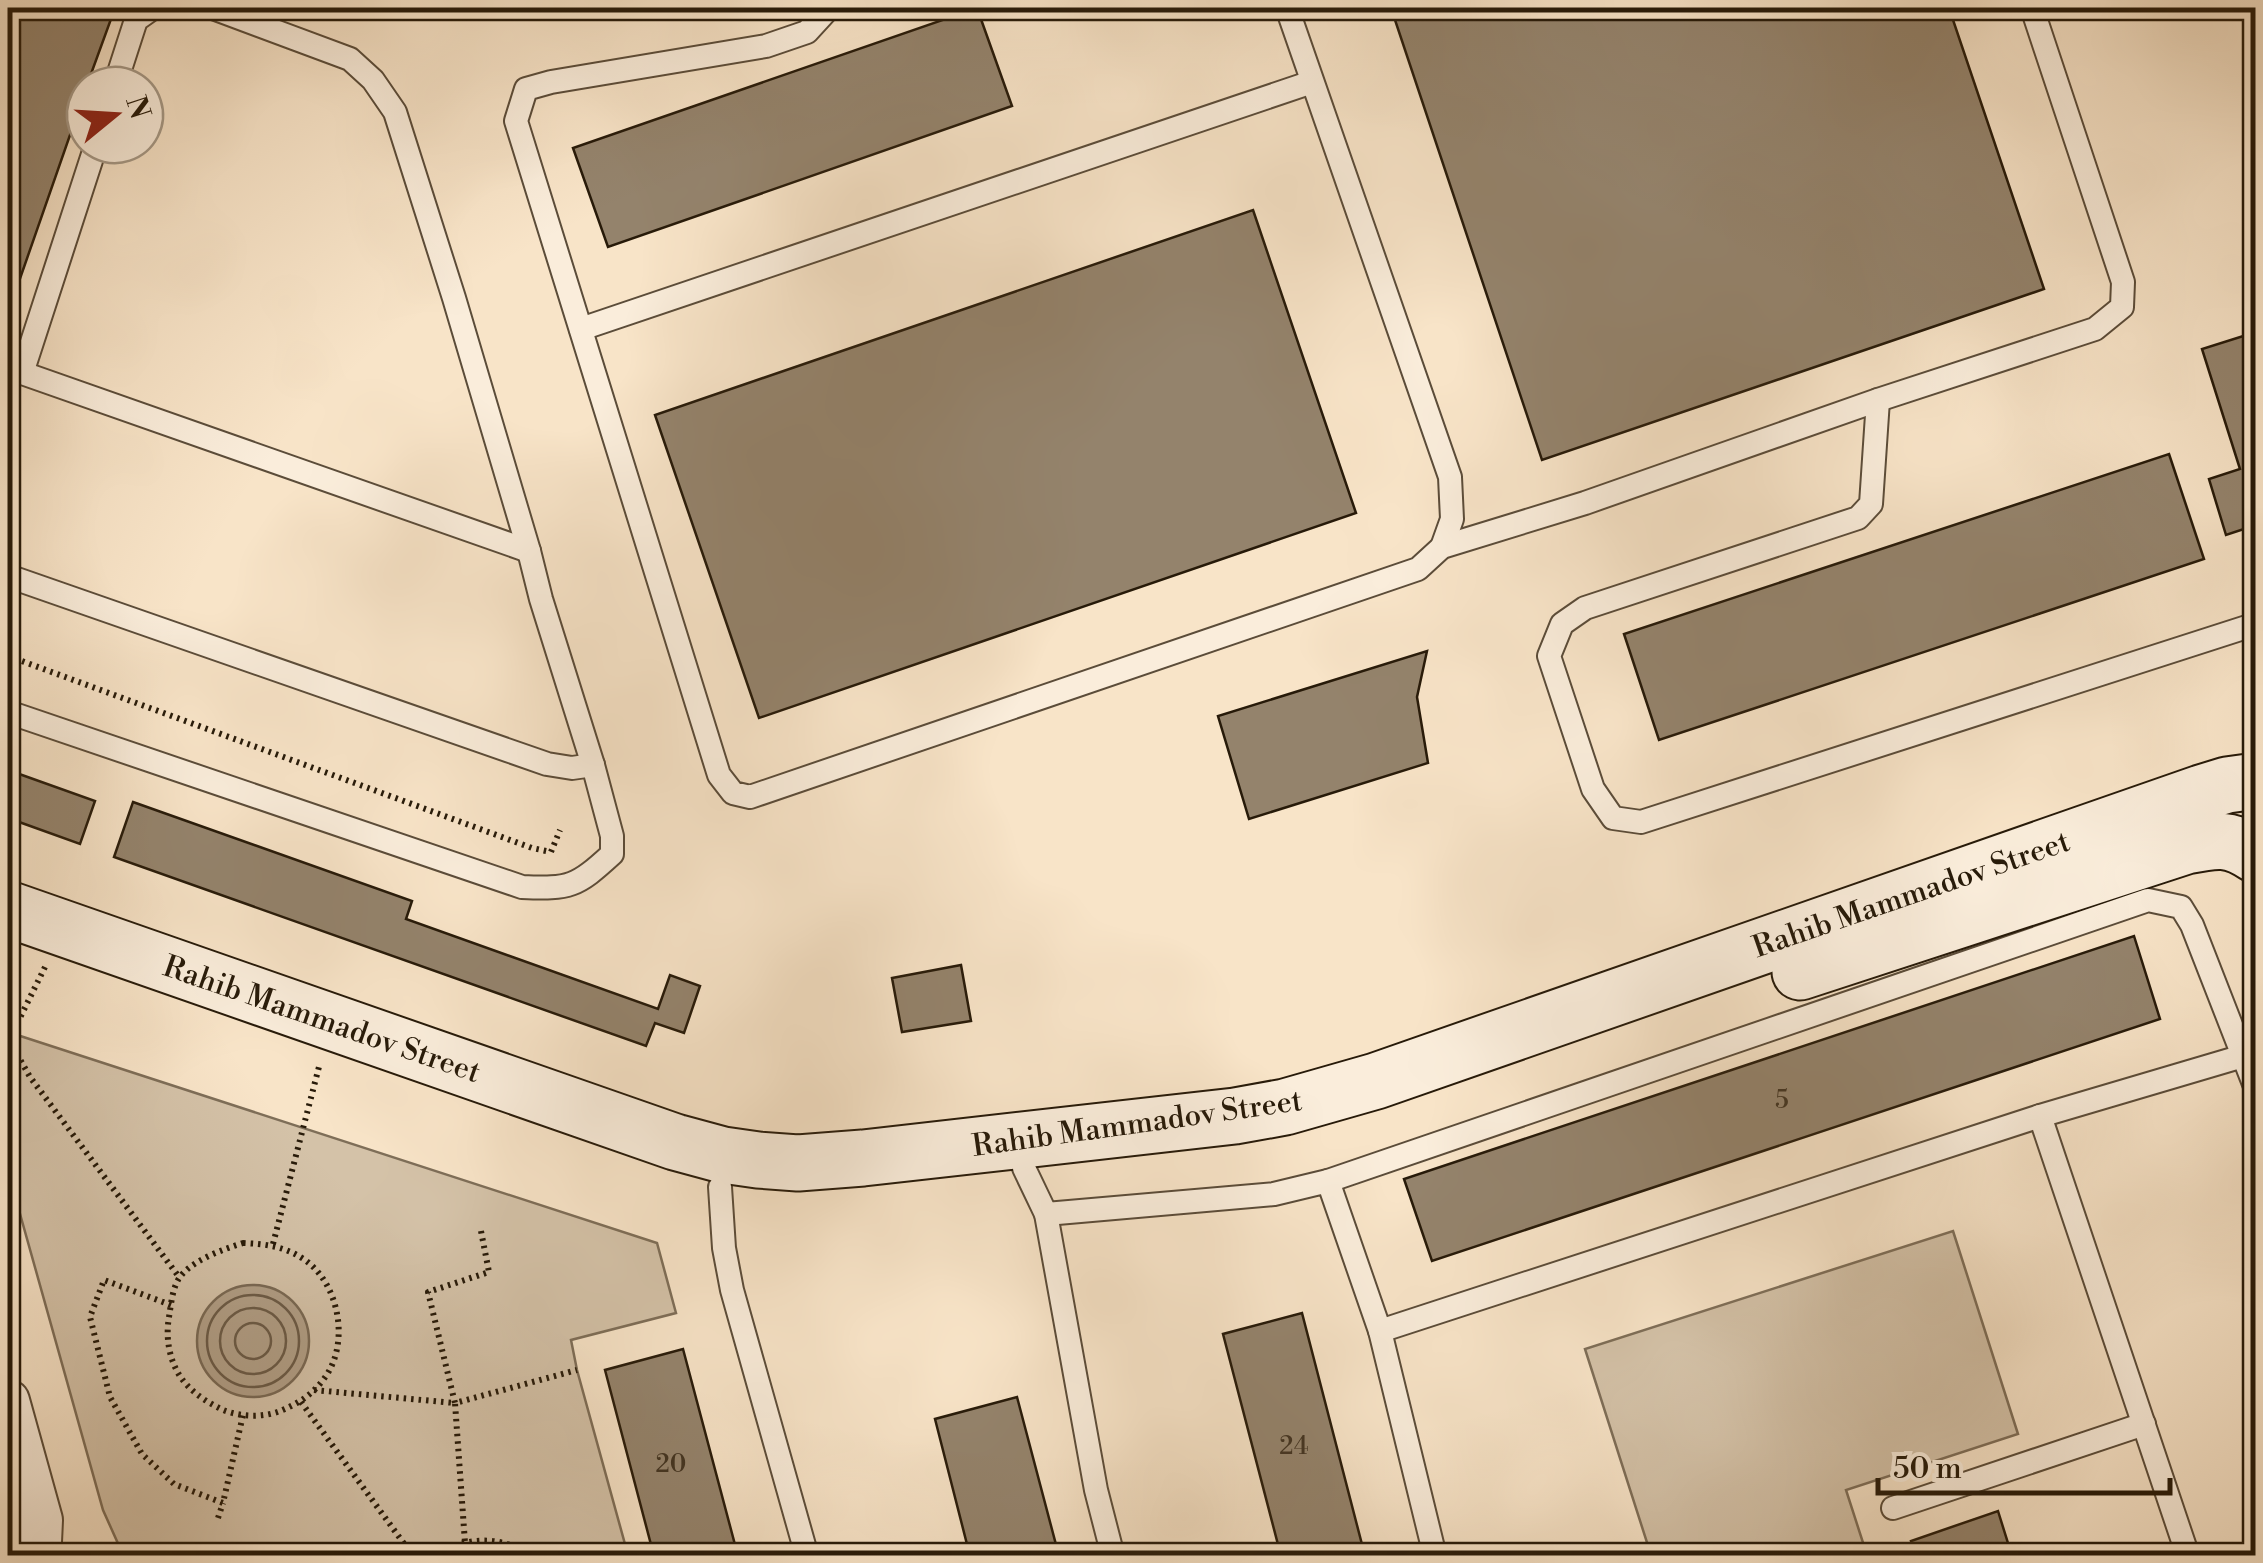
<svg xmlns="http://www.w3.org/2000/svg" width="2263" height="1563" font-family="'Libre Bodoni',serif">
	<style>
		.green { fill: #d4c2a8; stroke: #7e6e58; stroke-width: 2.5 }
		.water { fill: #b19f87; stroke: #7a6a55; stroke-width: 2.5 }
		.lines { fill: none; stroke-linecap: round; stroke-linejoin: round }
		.shore { stroke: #6c5c48; stroke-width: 2.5 }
		.building { fill: #94836c; stroke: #271a09; stroke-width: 2.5 }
		.lane-casing { stroke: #5b4c39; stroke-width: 26 }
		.street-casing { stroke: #5b4c39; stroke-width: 46 }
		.secondary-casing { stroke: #271a09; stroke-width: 59 }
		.path { stroke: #271a09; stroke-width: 6; stroke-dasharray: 2.5 5; stroke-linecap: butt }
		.lane { stroke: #faeddb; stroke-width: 22 }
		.street { stroke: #faeddb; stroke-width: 42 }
		.secondary { stroke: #faeddb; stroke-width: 55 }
		.labels { text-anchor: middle; stroke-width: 9; stroke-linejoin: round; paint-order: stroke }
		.number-label { font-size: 25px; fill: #423422 }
		.street-label { font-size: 30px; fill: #271a09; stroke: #faeddb }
	</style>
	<rect width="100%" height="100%" fill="#f8e4c8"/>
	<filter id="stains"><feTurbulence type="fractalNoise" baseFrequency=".002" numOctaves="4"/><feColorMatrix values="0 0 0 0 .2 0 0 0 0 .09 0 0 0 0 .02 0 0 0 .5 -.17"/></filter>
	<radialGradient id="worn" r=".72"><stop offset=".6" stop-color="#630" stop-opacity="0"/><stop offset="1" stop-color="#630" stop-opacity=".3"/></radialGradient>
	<g class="green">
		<path d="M8 1032 657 1243 676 1313 571 1340 577 1370 628 1555H116L120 1548 103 1510 8 1171Z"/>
		<path d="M1953 1231 2018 1434 1846 1490 1867 1555H1651L1585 1349Z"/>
	</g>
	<circle class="water" cx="253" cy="1341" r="56"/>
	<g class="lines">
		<g class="shore">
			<circle cx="253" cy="1341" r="46"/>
			<circle cx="253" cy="1341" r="33"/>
			<circle cx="253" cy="1341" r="18"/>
		</g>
	</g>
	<g class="building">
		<path d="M8 8H115L87 85H85V92L8 313Z"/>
		<path d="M977 8 1012 106 608 247 573 148Z"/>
		<path d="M1391 8H1949L2044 289 1542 460Z"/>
		<path d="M1253 210 1356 513 759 718 655 415Z"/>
		<path d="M2256 332V525L2226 535 2209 479 2240 469 2202 349Z"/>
		<path d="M2169 454 2204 559 1659 740 1624 634Z"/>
		<path d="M1427 651 1417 697 1428 763 1249 819 1218 716Z"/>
		<path d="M8 770 95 801 80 844 8 818Z"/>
		<path d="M133 802 412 901 406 919 658 1009 670 975 700 986 684 1033 655 1023 646 1046 114 857Z"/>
		<path d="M2134 936 2160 1019 1432 1261 1404 1179Z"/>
		<path d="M961 965 971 1021 902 1032 892 978Z"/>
		<path d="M1302 1313 1365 1556H1281L1223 1334Z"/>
		<path d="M683 1349 738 1556H654L605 1370Z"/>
		<path d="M1017 1397 1059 1556H970L935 1419Z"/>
		<path d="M1998 1511 2012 1556H1916L1911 1541Z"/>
	</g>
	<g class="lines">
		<g class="lane-casing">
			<g id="lane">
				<path d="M829 8 807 32 766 46 551 82 526 89 516 121 719 775 733 793 750 797 1418 569 1442 547 1585 503 1878 400 2095 329 2122 307 2123 282 2032 8"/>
				<path d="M1287 8 1450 477 1452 519 1442 547"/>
				<path d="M115 85 136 20 153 8"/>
				<path d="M581 329 1312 82"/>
				<path d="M8 368 529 551"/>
				<path d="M22 373 96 145"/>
				<path d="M1878 400 1871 504 1858 518 1585 608 1562 624 1549 656 1593 789 1613 818 1641 822 2256 624"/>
				<path d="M8 576 547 764 572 768 593 765"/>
				<path d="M8 712 522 887C570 889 576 887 612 854V836L593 765 541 599 529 551 454 298 395 112 373 80 350 59 213 8"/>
				<path d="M2040 1116 2188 1556"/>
				<path d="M1024 1168 1046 1214 1096 1490 1113 1556"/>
				<path d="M1328 1181 2148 900 2181 907 2192 925 2256 1089"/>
				<path d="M720 1187 724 1248 732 1290 807 1556"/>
				<path d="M1046 1214 1274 1194 1328 1181 1380 1331 1435 1556"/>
				<path d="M1380 1331 2040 1116 2243 1056"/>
				<path d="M1893 1508 2144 1424"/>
			</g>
		</g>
		<g class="street-casing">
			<path id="street" d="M8 1401 41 1520 40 1542 36 1556"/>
		</g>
		<g class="secondary-casing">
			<g id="secondary">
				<path d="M8 909 675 1142 723 1155 758 1160 798 1163 863 1158 1235 1116 1285 1107 1376 1081 2201 793 2227 785 2256 781"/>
				<path d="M1800 972 2186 846C2216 840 2230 837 2256 855"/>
			</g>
		</g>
		<g class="path">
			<path d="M8 656 532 848 551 852 560 830"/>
			<path d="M45 967 9 1040 30 1077 179 1277"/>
			<path d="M481 1231 489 1272 428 1292 455 1403 577 1370"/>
			<path d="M243 1243C265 1244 283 1246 302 1258 340 1282 351 1345 323 1380 311 1396 297 1404 280 1411 262 1418 239 1417 221 1409 203 1400 185 1388 176 1369 168 1353 166 1334 169 1317 171 1305 172 1291 178 1280 189 1261 224 1249 243 1243Z"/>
			<path d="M273 1244 320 1063"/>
			<path d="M171 1305 104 1280 90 1317 110 1397 142 1454 174 1484 223 1503 243 1415"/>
			<path d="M314 1390 455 1403 465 1543"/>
			<path d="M301 1402 413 1556"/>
			<path d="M218 1518 223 1503"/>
			<path d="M435 1556C462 1537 503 1534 529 1556"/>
		</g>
		<use href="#lane" class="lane"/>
		<use href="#street" class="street"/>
		<use href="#secondary" class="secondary"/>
	</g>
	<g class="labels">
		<g class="number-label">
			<text x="1782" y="1108">5</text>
			<text x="1294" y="1454">24</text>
			<text x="671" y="1472">20</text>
		</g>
		<g class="street-label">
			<text transform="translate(1911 894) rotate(-19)" y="10">Rahib Mammadov Street</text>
			<text transform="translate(322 1019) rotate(19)" y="10">Rahib Mammadov Street</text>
			<text transform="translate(1137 1123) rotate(-8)" y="10">Rahib Mammadov Street</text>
		</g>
	</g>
	<rect width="2263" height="1563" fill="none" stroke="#f8e4c8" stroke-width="40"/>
	<rect x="10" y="10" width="2243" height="1543" fill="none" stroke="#271a09" stroke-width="5"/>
	<rect x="20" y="20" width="2223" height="1523" fill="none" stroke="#271a09" stroke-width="2.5"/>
	<g transform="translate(115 115) rotate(72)"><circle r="48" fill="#faeddb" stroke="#a69987" stroke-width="2.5"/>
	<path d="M0-8L18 38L0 25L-18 38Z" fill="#8f2418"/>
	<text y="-15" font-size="28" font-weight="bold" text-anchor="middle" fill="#271a09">N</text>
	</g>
	<path d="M1878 1478v15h292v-15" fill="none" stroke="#271a09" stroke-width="5"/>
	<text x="1893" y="1478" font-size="30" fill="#271a09" stroke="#faeddb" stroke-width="8" paint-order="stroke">50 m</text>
	<rect width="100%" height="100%" filter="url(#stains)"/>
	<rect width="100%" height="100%" fill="url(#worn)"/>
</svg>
